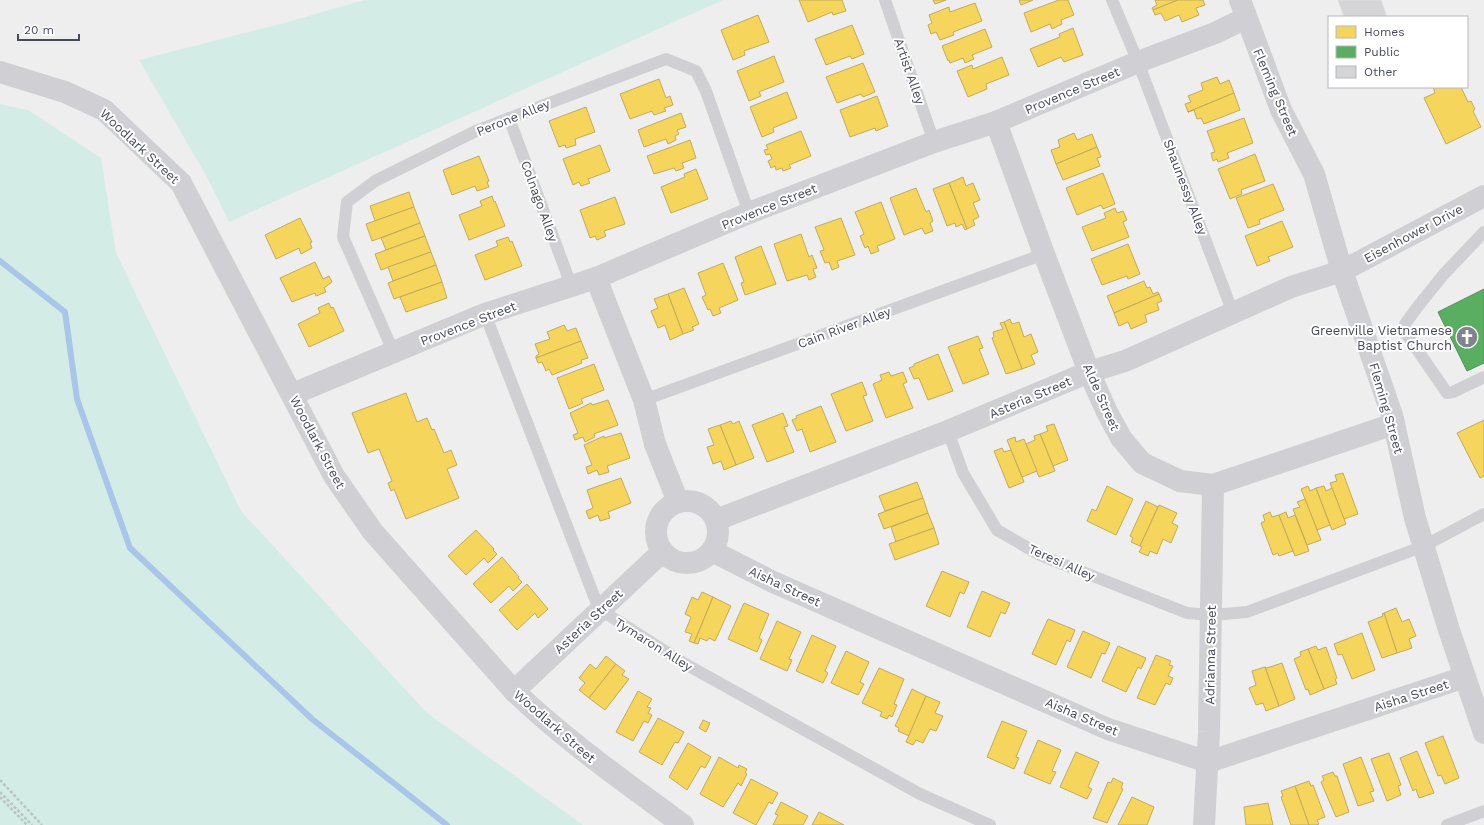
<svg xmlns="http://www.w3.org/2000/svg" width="1484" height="825" font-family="'Work Sans',sans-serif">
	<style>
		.green { fill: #d3ede6 }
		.homes { fill: #f6d55c; stroke: #c1ab5b }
		.public { fill: #5aae61; stroke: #54905f }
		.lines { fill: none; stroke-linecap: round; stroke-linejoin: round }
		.stream { stroke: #a9c6ea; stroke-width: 6 }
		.building { fill: #d5d5d7; stroke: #e0dfe1 }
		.path { stroke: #bac4c5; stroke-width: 2.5; stroke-dasharray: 3 2; stroke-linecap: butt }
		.service { stroke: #cfcfd4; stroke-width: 12 }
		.minor { stroke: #cfcfd4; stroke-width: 22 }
		.labels { text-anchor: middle; stroke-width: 4; stroke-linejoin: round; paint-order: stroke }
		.street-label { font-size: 13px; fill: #464a59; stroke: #fff }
		.poi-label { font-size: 13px; fill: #464a59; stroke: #fff; text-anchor: end }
	</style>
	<rect width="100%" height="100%" fill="#efeeee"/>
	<g class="green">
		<path d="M364 0H723L229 222 208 179 139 60 284 23Z"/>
		<path d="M0 104 28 110 101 158 116 253 241 511 426 712 583 825H0Z"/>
	</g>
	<g class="homes">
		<path d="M799 0H842L846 11 833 15 832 12 808 22Z"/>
		<path d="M933 0H946L935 4Z"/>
		<path d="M1019 0H1033L1021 5Z"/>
		<path d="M1059 0H1068L1074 15 1061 20 1062 24 1052 29 1050 24 1031 32 1024 13Z"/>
		<path d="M1155 0H1178L1153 10 1152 8 1157 5Z"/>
		<path d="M1178 0H1203L1205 5 1196 8 1199 15 1182 22 1179 15 1165 21 1161 13 1155 15 1153 10Z"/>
		<path d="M975 3 982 21 953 32 954 35 940 40 936 32 931 34 928 25 932 23 929 15 949 7 950 12Z"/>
		<path d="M758 15 769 42 744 51 745 55 733 60 721 30Z"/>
		<path d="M852 25 864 54 852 59 850 56 826 65 815 39Z"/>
		<path d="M1073 28 1083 55 1064 62 1061 57 1038 67 1030 49 1060 37 1059 34Z"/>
		<path d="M985 29 992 47 972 55 974 59 965 63 963 58 950 63 949 60 948 61 942 46Z"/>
		<path d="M774 56 784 82 759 92 761 96 749 101 737 71Z"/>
		<path d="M1002 57 1009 75 986 84 987 89 968 97 957 71 972 65 973 69Z"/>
		<path d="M863 63 875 92 863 97 861 94 837 103 826 77Z"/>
		<path d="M1217 77 1220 84 1229 80 1234 93 1188 112 1185 104 1191 102 1188 96 1203 90 1201 83Z"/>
		<path d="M659 79 666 98 670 96 673 105 664 108 666 111 654 115 652 111 630 119 620 94Z"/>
		<path d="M1433 87H1461L1468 102 1471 101 1475 109 1473 111 1481 127 1446 144 1424 98 1435 93Z"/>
		<path d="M787 92 797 118 773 128 774 132 762 137 750 107Z"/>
		<path d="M1234 93 1240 110 1204 124 1201 118 1197 119 1194 110 1188 112Z"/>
		<path d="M877 96 888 126 876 131 875 128 850 137 840 110Z"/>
		<path d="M586 107 595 132 575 139 576 145 566 148 565 145 559 147 549 121Z"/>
		<path d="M681 113 686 127 677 130 679 134 675 136 676 140 668 144 666 139 644 147 638 130Z"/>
		<path d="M1244 118 1253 143 1227 153 1229 158 1218 162 1217 159 1213 161 1211 153 1215 152 1207 131Z"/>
		<path d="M801 131 811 156 789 165 791 168 783 171 782 168 776 170 775 166 771 168 768 161 772 159 770 154 766 155 764 150 768 149 766 145Z"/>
		<path d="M1074 133 1077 140 1092 134 1097 147 1056 164 1051 150 1060 147 1058 140Z"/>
		<path d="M690 140 696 158 682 163 684 168 676 171 674 168 654 174 647 156Z"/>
		<path d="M600 145 610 171 588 179 590 183 581 186 579 182 573 185 563 159Z"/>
		<path d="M1097 147 1101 157 1097 158 1100 166 1063 180 1056 164Z"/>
		<path d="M1255 154 1265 181 1241 190 1242 194 1230 199 1218 169Z"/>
		<path d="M479 156 489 181 487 182 489 187 477 191 475 186 452 195 443 170Z"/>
		<path d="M696 169 708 199 671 213 661 187 685 177 684 174Z"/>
		<path d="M1103 173 1115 204 1103 209 1101 205 1077 215 1066 188Z"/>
		<path d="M963 177 966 186 973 183 980 200 973 203 979 217 973 220 975 225 967 229 949 183Z"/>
		<path d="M949 183 967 229 965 230 962 224 956 227 955 223 947 226 933 189Z"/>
		<path d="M1273 184 1284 210 1259 220 1260 224 1248 228 1236 198Z"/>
		<path d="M916 188 926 212 929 210 933 221 930 223 933 231 925 234 922 228 904 235 890 198Z"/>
		<path d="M409 192 414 207 375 221 370 206Z"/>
		<path d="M492 196 494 202 495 201 505 226 469 240 459 215 482 206 480 201Z"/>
		<path d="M615 197 625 224 604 231 606 236 597 240 595 236 590 238 580 210Z"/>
		<path d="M881 202 895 239 877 246 879 251 871 254 868 246 865 248 860 236 864 234 855 212Z"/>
		<path d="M414 207 420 223 372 241 366 224Z"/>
		<path d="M1115 208 1117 213 1123 211 1127 220 1123 222 1129 237 1092 251 1082 227 1106 218 1104 213Z"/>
		<path d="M300 218 312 242 310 243 312 248 301 254 299 248 276 259 265 235Z"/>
		<path d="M841 218 855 255 837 261 839 267 832 270 829 262 825 263 820 251 824 250 815 227Z"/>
		<path d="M1282 221 1293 247 1268 257 1270 261 1257 266 1245 236Z"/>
		<path d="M420 223 425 236 386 250 381 238Z"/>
		<path d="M801 234 809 257 812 255 817 268 813 269 816 277 809 280 807 275 787 281 774 244Z"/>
		<path d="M425 236 431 252 381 270 375 254Z"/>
		<path d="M508 237 510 242 512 241 522 266 485 280 475 255 498 246 496 241Z"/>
		<path d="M1128 244 1140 274 1128 279 1127 276 1102 285 1091 259Z"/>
		<path d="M761 246 776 284 745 295 741 283 744 282 735 257Z"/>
		<path d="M431 252 436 265 393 281 388 267Z"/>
		<path d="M315 262 323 279 329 276 332 282 324 288 326 292 316 296 315 293 292 302 280 278Z"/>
		<path d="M723 263 738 300 719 308 721 313 713 316 710 309 708 310 702 297 706 295 698 273Z"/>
		<path d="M436 265 442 282 394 299 388 283Z"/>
		<path d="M1144 281 1147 288 1150 287 1153 294 1158 292 1159 294 1114 313 1107 296Z"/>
		<path d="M442 282 447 298 406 312 400 297Z"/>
		<path d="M684 288 699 324 692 327 694 330 683 334 668 294Z"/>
		<path d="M668 294 683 334 670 340 665 325 658 328 651 311 658 308 654 299Z"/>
		<path d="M1159 294 1162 301 1157 303 1159 310 1145 315 1147 322 1131 329 1128 322 1119 326 1114 313Z"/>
		<path d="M329 303 331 308 333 307 344 331 309 347 298 324 320 313 318 308Z"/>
		<path d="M1010 319 1012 324 1019 322 1024 337 1031 334 1038 352 1031 355 1035 364 1022 369 1004 322Z"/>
		<path d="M1004 322 1022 369 1006 374 992 338 994 337 993 332 1003 329 1000 323Z"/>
		<path d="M564 325 567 331 576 328 581 341 536 358V356L539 354 535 344 550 339 547 332Z"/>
		<path d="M978 336 983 348 979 349 989 374 963 384 948 347Z"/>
		<path d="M581 341 588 358 581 360 582 363 552 375 549 369 546 371 542 362 538 363 536 358Z"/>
		<path d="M938 354 953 391 928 400 919 378 914 379 909 368 914 366V364Z"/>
		<path d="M594 364 604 390 581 399 583 403 569 409 557 378Z"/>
		<path d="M889 372 891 376 903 372 907 382 903 384 913 408 886 418 873 384 882 380 880 375Z"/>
		<path d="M862 382 867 395 863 396 873 421 846 431 831 394Z"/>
		<path d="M406 393 417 422 427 418 432 430 434 429 444 453 451 450 457 465 447 469 459 498 406 519 394 489 391 491 388 483 392 481 379 449 368 453 352 413Z"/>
		<path d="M608 400 618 425 594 434 595 437 585 442 583 437 575 440 573 435 578 433 570 413 591 403 592 405Z"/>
		<path d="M821 406 836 442 810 452 802 429 797 431 792 420 797 418 796 416Z"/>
		<path d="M783 413 788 426 784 427 794 452 767 462 752 425Z"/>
		<path d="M1484 420V476L1480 478 1457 433Z"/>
		<path d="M731 421 733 424 739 421 754 458 736 465 720 425Z"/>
		<path d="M1054 424 1068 460 1053 466 1040 434 1048 431 1046 426Z"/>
		<path d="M720 425 736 465 724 470 721 461 713 464 707 447 714 445 708 429Z"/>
		<path d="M621 433 630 458 607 466 609 472 599 475 597 470 588 474 586 467 592 465 584 445 604 436V438Z"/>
		<path d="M1040 434 1055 471 1039 477 1026 444 1035 440 1034 436Z"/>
		<path d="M1015 437 1016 442 1024 439 1037 471 1022 477 1007 440Z"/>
		<path d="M1002 448 1004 452 1011 450 1024 482 1009 488 994 451Z"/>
		<path d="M1343 473 1358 514 1344 519 1330 483 1337 481 1335 475Z"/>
		<path d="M621 478 631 503 608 512 610 518 600 521 598 515 589 519 586 511 593 508 587 490Z"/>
		<path d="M917 482 923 498 885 511 879 496Z"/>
		<path d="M1107 486 1133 499 1116 535 1087 521 1092 509 1096 511Z"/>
		<path d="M1308 486 1310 491 1316 488 1330 525 1317 530 1301 489Z"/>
		<path d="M1324 486 1326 491 1332 488 1346 524 1332 530 1316 488Z"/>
		<path d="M923 498 928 513 884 529 878 514Z"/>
		<path d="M1305 499 1321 540 1307 545 1293 509 1300 507 1297 502Z"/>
		<path d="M1146 501 1158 507 1140 546 1131 542 1133 538 1130 536Z"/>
		<path d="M1159 505 1177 513 1172 523 1178 526 1171 543 1163 539 1157 554 1150 551 1148 556 1139 552 1142 547 1140 546Z"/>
		<path d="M1270 512 1272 517 1279 515 1293 551 1279 556 1278 553 1273 555 1261 523 1265 521 1263 515Z"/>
		<path d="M1286 512 1288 518 1295 515 1309 551 1295 556 1279 515Z"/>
		<path d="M928 513 934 528 896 542 891 527Z"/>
		<path d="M934 528 939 544 895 560 889 544Z"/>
		<path d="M476 530 494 549 493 550 497 554 488 563 484 558 466 575 448 556Z"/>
		<path d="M502 557 519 577 518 578 522 582 513 591 509 586 491 603 473 584Z"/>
		<path d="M942 571 969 582 964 594 960 592 950 617 926 606Z"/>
		<path d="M527 584 548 609 538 618 535 613 517 630 499 610Z"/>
		<path d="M982 591 1010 603 1005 614 1001 612 990 637 967 627Z"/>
		<path d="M702 592 713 597 694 643 689 641 692 634 685 632 691 617 685 614 692 597 698 600Z"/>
		<path d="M713 597 731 606 715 641 709 638 707 641 700 638 698 644 694 643Z"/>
		<path d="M744 603 769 614 759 638 762 640 757 652 728 639Z"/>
		<path d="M1396 608 1402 622 1409 619 1416 636 1409 639 1412 648 1397 653 1384 613Z"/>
		<path d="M1384 613 1397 653 1382 658 1368 622 1383 616 1382 614Z"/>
		<path d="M1048 619 1075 630 1070 642 1067 640 1056 665 1032 654Z"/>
		<path d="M777 621 801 632 789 659 792 660 787 671 760 659Z"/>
		<path d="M1083 631 1110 643 1105 654 1102 653 1091 678 1067 667Z"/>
		<path d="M1362 633 1375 670 1352 679 1342 654 1338 655 1334 644Z"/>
		<path d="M812 635 836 646 825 671 828 673 823 683 796 671Z"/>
		<path d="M1118 646 1146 658 1141 669 1138 667 1126 692 1102 681Z"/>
		<path d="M1316 646 1318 650 1326 647 1337 678 1335 679 1337 684 1324 689 1308 649Z"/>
		<path d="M1308 649 1324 689 1310 695 1308 689 1306 690 1294 659 1301 656 1300 652Z"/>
		<path d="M846 651 869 662 860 682 864 684 858 695 831 683Z"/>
		<path d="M1156 655 1171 661 1169 665 1173 666 1168 676 1173 678 1170 685 1166 683 1155 705 1137 698Z"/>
		<path d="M606 656 616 664 589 698 579 690 585 683 579 678 590 664 596 669Z"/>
		<path d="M1282 663 1295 699 1279 706 1265 667 1267 668Z"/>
		<path d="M616 664 625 671 622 675 629 679 605 710 589 698Z"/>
		<path d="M1265 667 1279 706 1266 711 1263 703 1256 705 1249 688 1256 685 1252 671Z"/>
		<path d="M879 668 904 679 894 704 897 705 892 717 889 715 887 719 880 716 882 712 862 703Z"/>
		<path d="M912 689 926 696 909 736 898 731 899 728 895 726Z"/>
		<path d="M638 691 652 699 647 707 651 708 648 713 652 715 648 723 644 721 633 741 616 732Z"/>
		<path d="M926 696 940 702 935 713 943 716 936 731 930 729 923 743 916 740 913 745 906 742Z"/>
		<path d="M658 718 684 732 678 743 675 742 662 765 639 752Z"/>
		<path d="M703 720 710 723 706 732 699 728Z"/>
		<path d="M1002 721 1027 731 1016 757 1019 758 1014 769 987 757Z"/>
		<path d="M1443 736 1459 778 1445 784 1441 775 1438 776 1425 743Z"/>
		<path d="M1038 740 1061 750 1052 771 1056 772 1050 784 1024 773Z"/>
		<path d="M688 743 711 757 705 768 701 766 687 790 669 777Z"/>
		<path d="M1417 751 1434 793 1419 798 1416 789 1413 791 1400 758Z"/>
		<path d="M1076 752 1099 762 1088 787 1092 789 1087 799 1060 787Z"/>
		<path d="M1389 753 1401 785 1398 786 1401 795 1387 801 1371 759Z"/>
		<path d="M719 757 738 768 739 765 747 769 745 773 747 774 741 786 738 783 723 807 700 794Z"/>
		<path d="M1361 757 1374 791 1370 792 1374 801 1358 806 1343 764Z"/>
		<path d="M1333 772 1335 776H1337L1349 812 1336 817 1321 782 1324 780 1322 776Z"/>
		<path d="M1113 778 1123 783 1121 788 1123 789 1107 823 1093 818 1108 782 1111 783Z"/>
		<path d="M751 779 778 793 772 804 769 802 756 825 733 813Z"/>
		<path d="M1309 781 1311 786 1313 785 1325 817 1317 820 1319 824 1316 825H1309L1295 786Z"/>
		<path d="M1295 786 1309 825H1291L1281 797 1283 796 1281 791Z"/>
		<path d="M1132 797 1154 807 1147 825H1118Z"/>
		<path d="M781 802 808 816 803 825H773L778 815 775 814Z"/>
		<path d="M1268 803 1273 825H1246L1244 807Z"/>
		<path d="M819 812 844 825H812Z"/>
	</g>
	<path class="public" d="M1484 289V363L1467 371 1438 312Z"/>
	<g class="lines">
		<path class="stream" d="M0 261 65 312 77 399 130 548 312 719 447 825"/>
	</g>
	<path class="building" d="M1338 0H1381L1387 17H1344Z"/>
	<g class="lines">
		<g class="path">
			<path d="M0 780 42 825"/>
			<path d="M0 792 32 825"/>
			<path d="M0 797 27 825"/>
		</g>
		<g class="service">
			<path d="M885 0 934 142"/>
			<path d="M1112 0 1138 62 1233 313"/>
			<path d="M509 118 571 285"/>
			<path d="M1484 232 1444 274 1419 305 1405 324V332L1447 393 1453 392 1484 377"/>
			<path d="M485 314 599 609 687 665 920 794 990 825"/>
			<path d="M394 353 343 237 347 202 375 181 478 130 666 59 696 71 706 91 749 213"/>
			<path d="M644 400 1044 254"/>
			<path d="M948 431 963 473 997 530 1042 556 1187 613 1212 615 1247 612 1424 546 1484 514"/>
			<path d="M1447 825 1484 811"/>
		</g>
		<g class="minor">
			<path d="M1240 0 1281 110 1314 174 1342 271 1392 415 1415 518 1449 630 1484 733"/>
			<path d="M0 72 65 92 104 110 181 183 334 476 373 532 514 691C566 741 625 782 683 825"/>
			<path d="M996 122 1044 254 1089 372 1107 412 1121 438 1142 463 1180 481 1213 485 1394 424"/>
			<path d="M596 278 644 400 655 444 678 502"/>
			<path d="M293 394 485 314 596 278 749 213 934 142 996 122 1138 62 1215 33 1246 18"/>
			<circle cx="687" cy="532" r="31"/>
			<path d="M716 520 948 431 1089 372 1125 361 1291 287 1342 271 1484 196"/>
			<path d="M712 551 773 582 1108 729 1208 762 1465 677"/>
			<path d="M514 691 662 552"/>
			<path d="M1204 825 1209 732 1213 485"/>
		</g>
	</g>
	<defs>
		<g id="church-disc" transform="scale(1.15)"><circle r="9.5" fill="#81838d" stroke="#fff"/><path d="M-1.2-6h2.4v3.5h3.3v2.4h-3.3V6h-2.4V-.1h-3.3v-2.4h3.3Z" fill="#fff"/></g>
	</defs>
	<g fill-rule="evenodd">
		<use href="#church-disc" x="1467" y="337"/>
	</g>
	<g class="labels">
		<g class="street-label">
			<text transform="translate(910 71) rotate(71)" y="5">Artist Alley</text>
			<text transform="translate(1072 90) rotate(-23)" y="5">Provence Street</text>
			<text transform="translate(1276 92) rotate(67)" y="5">Fleming Street</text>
			<text transform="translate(513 117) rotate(-22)" y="5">Perone Alley</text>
			<text transform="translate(140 146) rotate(43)" y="5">Woodlark Street</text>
			<text transform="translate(1186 187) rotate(69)" y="5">Shaunessy Alley</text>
			<text transform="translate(540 201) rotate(70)" y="5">Colnago Alley</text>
			<text transform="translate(769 206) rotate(-22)" y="5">Provence Street</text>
			<text transform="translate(1413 233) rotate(-28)" y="5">Eisenhower Drive</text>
			<text transform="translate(468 323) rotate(-21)" y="5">Provence Street</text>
			<text transform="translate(844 327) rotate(-20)" y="5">Cain River Alley</text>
			<text transform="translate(1030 397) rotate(-23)" y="5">Asteria Street</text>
			<text transform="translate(1102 397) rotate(66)" y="5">Alde Street</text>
			<text transform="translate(1387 408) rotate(74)" y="5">Fleming Street</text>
			<text transform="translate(318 442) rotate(62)" y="5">Woodlark Street</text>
			<text transform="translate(1062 562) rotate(24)" y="5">Teresi Alley</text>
			<text transform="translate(785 586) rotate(25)" y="5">Aisha Street</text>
			<text transform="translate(588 621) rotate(-43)" y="5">Asteria Street</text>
			<text transform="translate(654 644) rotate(32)" y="5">Tymaron Alley</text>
			<text transform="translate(1210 655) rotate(-89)" y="5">Adrianna Street</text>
			<text transform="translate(1411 695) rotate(-18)" y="5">Aisha Street</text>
			<text transform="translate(1082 716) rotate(23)" y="5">Aisha Street</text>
			<text transform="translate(555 726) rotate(41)" y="5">Woodlark Street</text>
		</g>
		<g class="poi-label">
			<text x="1452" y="335">Greenville Vietnamese<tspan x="1452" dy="15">Baptist Church</tspan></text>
		</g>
	</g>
	<rect x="1328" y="16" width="140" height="72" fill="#ffffff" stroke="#b5b7bd"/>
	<rect x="1336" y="26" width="20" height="12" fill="#f6d55c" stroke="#b5b7bd"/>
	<text x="1364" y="36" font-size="12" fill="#464a59">Homes</text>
	<rect x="1336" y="46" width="20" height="12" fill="#5aae61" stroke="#b5b7bd"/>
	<text x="1364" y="56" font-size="12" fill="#464a59">Public</text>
	<rect x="1336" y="66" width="20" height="12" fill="#d5d5d7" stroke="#b5b7bd"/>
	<text x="1364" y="76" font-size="12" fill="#464a59">Other</text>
	<path d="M18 34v6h61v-6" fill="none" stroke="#464a59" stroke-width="2"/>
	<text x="24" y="34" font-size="12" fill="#464a59" stroke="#ffffff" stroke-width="3" paint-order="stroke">20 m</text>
</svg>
